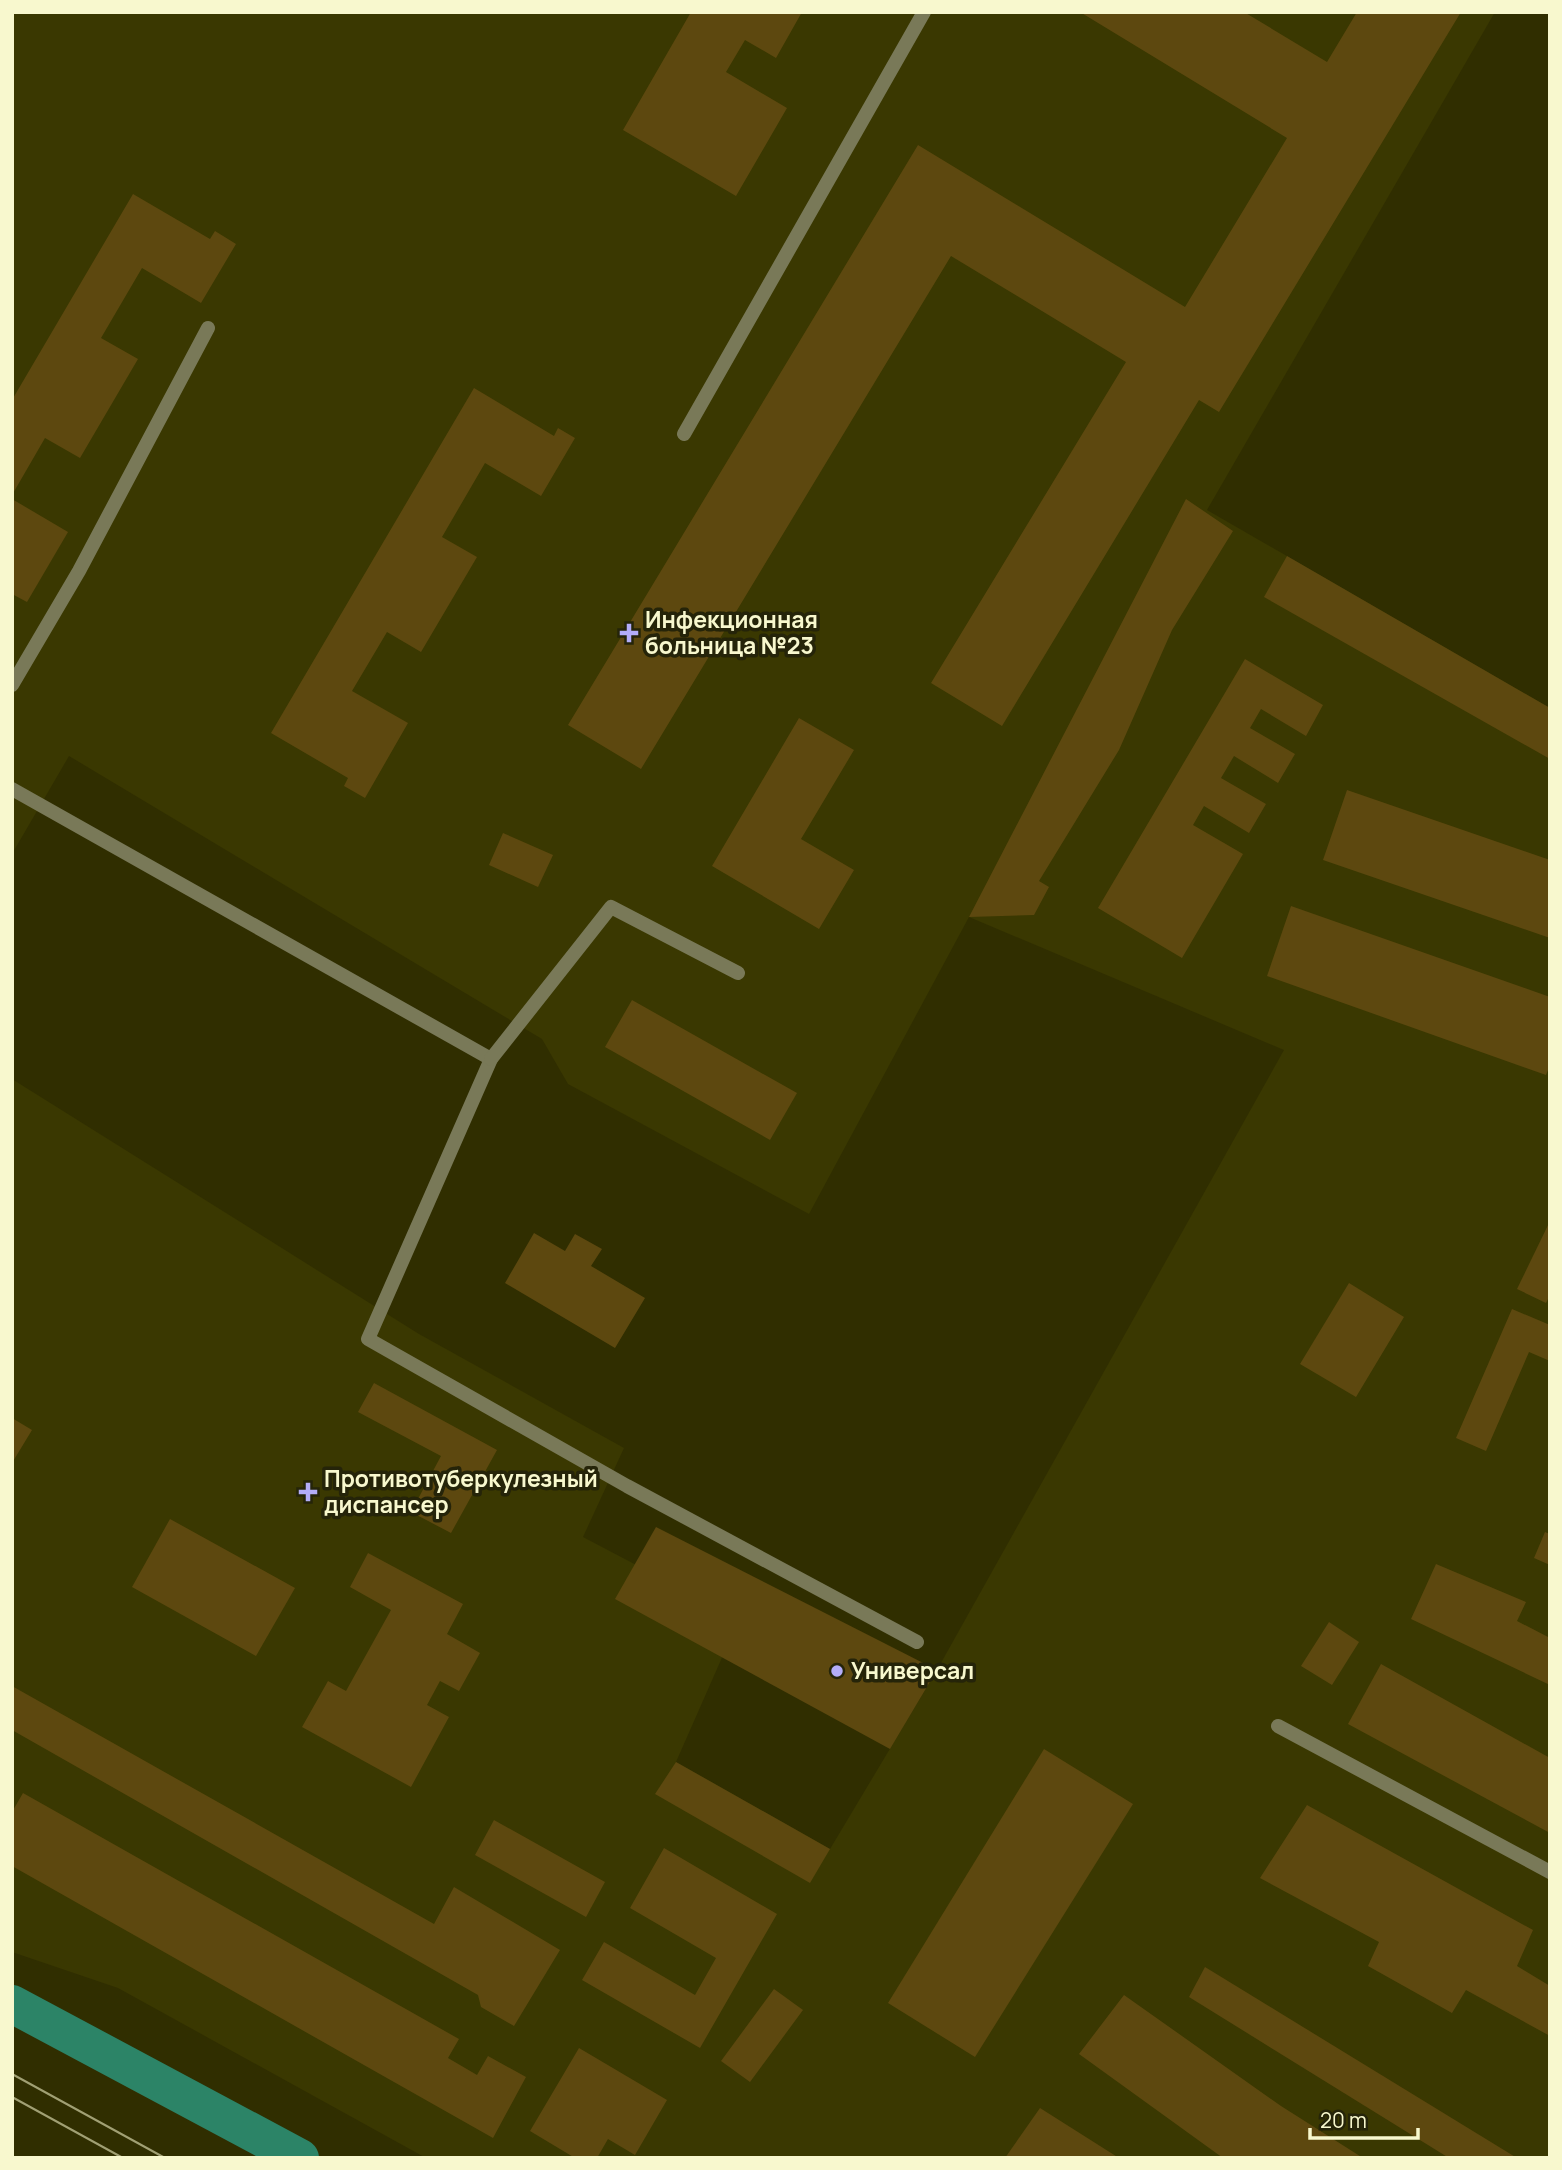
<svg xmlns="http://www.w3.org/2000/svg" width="1562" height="2170" font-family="Manrope,sans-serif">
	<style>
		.built { fill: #3a3801 }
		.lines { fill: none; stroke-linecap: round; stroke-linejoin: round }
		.canal { stroke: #2c8467; stroke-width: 38 }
		.building { fill: #5d480f }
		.service { stroke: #797958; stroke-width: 14 }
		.tram { stroke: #a1a074; stroke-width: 2 }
		.poi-dot { fill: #b3adf9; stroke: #252409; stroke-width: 2.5 }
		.labels { text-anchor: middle; stroke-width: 7; stroke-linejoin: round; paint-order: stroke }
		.poi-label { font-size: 23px; font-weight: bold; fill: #f8f8ce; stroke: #252409; text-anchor: start }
	</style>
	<rect width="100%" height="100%" fill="#302e00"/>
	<path class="built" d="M12 12H1495L1207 510 1550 708V2158H426L118 1988 12 1952V1079L419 1334 624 1448 583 1537 739 1619 676 1762 830 1849 937 1670 1284 1050 969 917 809 1214 568 1084 542 1039 69 756 12 854Z"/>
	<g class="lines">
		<path class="canal" d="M12 2004 300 2158"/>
	</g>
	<g class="building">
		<path d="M691 12H802L776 58 745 40 726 72 787 108 736 196 623 130Z"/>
		<path d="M1080 12H1244L1327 62 1357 12H1461L1219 412 1199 400 1002 726 931 683 1126 362 951 256 641 769 568 725 918 145 1185 307 1287 138Z"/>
		<path d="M133 194 210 239 215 231 236 244 201 303 142 268 101 338 138 359 80 458 45 438 12 495V400Z"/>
		<path d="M474 388 554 436 558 428 575 438 541 496 485 463 442 537 477 557 421 652 387 632 352 691 408 723 365 798 344 786 348 778 271 733Z"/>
		<path d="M12 499 68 532 27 602 12 594Z"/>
		<path d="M1186 499 1233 531 1172 630 1119 750 1039 881 1049 887 1034 915 969 917Z"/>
		<path d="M1287 556 1550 708V759L1264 597Z"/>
		<path d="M1245 659 1323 705 1306 736 1261 709 1250 728 1295 754 1278 783 1234 756 1221 778 1266 804 1249 833 1204 806 1193 825 1243 854 1182 958 1098 908Z"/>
		<path d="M799 718 854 750 801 839 854 870 819 929 712 866Z"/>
		<path d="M1347 790 1550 860V938L1323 860Z"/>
		<path d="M503 833 553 855 538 887 489 865Z"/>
		<path d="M1291 906 1550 997V1065L1546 1075 1267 976Z"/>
		<path d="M632 1000 797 1093 770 1140 605 1047Z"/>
		<path d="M1550 1221V1295L1546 1303 1517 1289Z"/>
		<path d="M534 1233 565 1251 575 1234 602 1249 591 1266 645 1298 615 1348 505 1283Z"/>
		<path d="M1349 1283 1404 1317 1356 1397 1300 1364Z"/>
		<path d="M1512 1309 1550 1325V1361L1529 1352 1486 1451 1456 1438Z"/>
		<path d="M374 1383 497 1450 451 1533 411 1512 441 1456 358 1412Z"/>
		<path d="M12 1418 32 1430 12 1463Z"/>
		<path d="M170 1519 295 1588 256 1656 132 1587Z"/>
		<path d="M656 1527 937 1670 890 1749 615 1599Z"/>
		<path d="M1545 1532 1550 1534V1565L1534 1558Z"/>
		<path d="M368 1553 463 1604 447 1634 480 1653 459 1691 440 1681 427 1705 449 1717 411 1787 302 1727 328 1681 346 1691 391 1610 350 1587Z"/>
		<path d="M1436 1564 1526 1602 1517 1621 1550 1638V1685L1411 1619Z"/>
		<path d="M1329 1622 1359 1642 1332 1685 1301 1666Z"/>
		<path d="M1381 1664 1550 1758V1833L1348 1724Z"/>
		<path d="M12 1686 434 1924 454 1887 560 1950 514 2026 481 2007 478 1995 12 1730Z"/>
		<path d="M1044 1749 1133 1804 975 2057 888 2003Z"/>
		<path d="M676 1762 830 1849 810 1883 655 1794Z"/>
		<path d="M23 1793 459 2039 448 2058 477 2075 488 2056 526 2077 493 2138 12 1866V1812Z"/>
		<path d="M1307 1805 1533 1930 1517 1966 1550 1986V2036L1466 1990 1452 2013 1368 1966 1379 1942 1260 1878Z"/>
		<path d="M494 1820 605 1882 586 1917 475 1855Z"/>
		<path d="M664 1848 777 1914 700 2048 582 1980 604 1942 695 1995 716 1958 630 1908Z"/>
		<path d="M1205 1967 1517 2158H1449L1189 1997Z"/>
		<path d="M774 1989 803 2010 750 2082 721 2061Z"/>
		<path d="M1124 1995 1281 2106 1363 2158H1223L1079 2054Z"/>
		<path d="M579 2048 667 2100 635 2155 608 2139 597 2158H575L530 2131Z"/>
		<path d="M1040 2108 1119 2158H1005Z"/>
	</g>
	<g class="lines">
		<g class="service">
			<path d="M684 434 924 12"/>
			<path d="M12 685 79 571 208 328"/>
			<path d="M12 789 491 1059 368 1339 627 1486 917 1642"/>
			<path d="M491 1059 611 907 738 973"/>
			<path d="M1278 1726 1550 1872"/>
		</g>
		<g class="tram">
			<path d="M12 2074 165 2158"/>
			<path d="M12 2097 123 2158"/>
		</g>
	</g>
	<g class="poi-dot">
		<path d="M625.5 622.5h7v7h7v7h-7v7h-7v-7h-7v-7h7z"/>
		<path d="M304.5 1481.5h7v7h7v7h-7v7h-7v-7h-7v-7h7z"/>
		<circle cx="837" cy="1671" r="7"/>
	</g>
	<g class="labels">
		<g class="poi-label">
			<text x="645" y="628">Инфекционная<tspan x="645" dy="26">больница №23</tspan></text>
			<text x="324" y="1487">Противотуберкулезный<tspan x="324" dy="26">диспансер</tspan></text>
			<text x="851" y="1679">Универсал</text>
		</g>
	</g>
	<rect width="1562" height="2170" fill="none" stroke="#f8f8ce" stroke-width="28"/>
	<path d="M1310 2128v10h108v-10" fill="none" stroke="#f8f8ce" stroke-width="3.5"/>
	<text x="1320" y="2128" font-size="21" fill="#f8f8ce" stroke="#252409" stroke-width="5" paint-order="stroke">20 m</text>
</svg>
